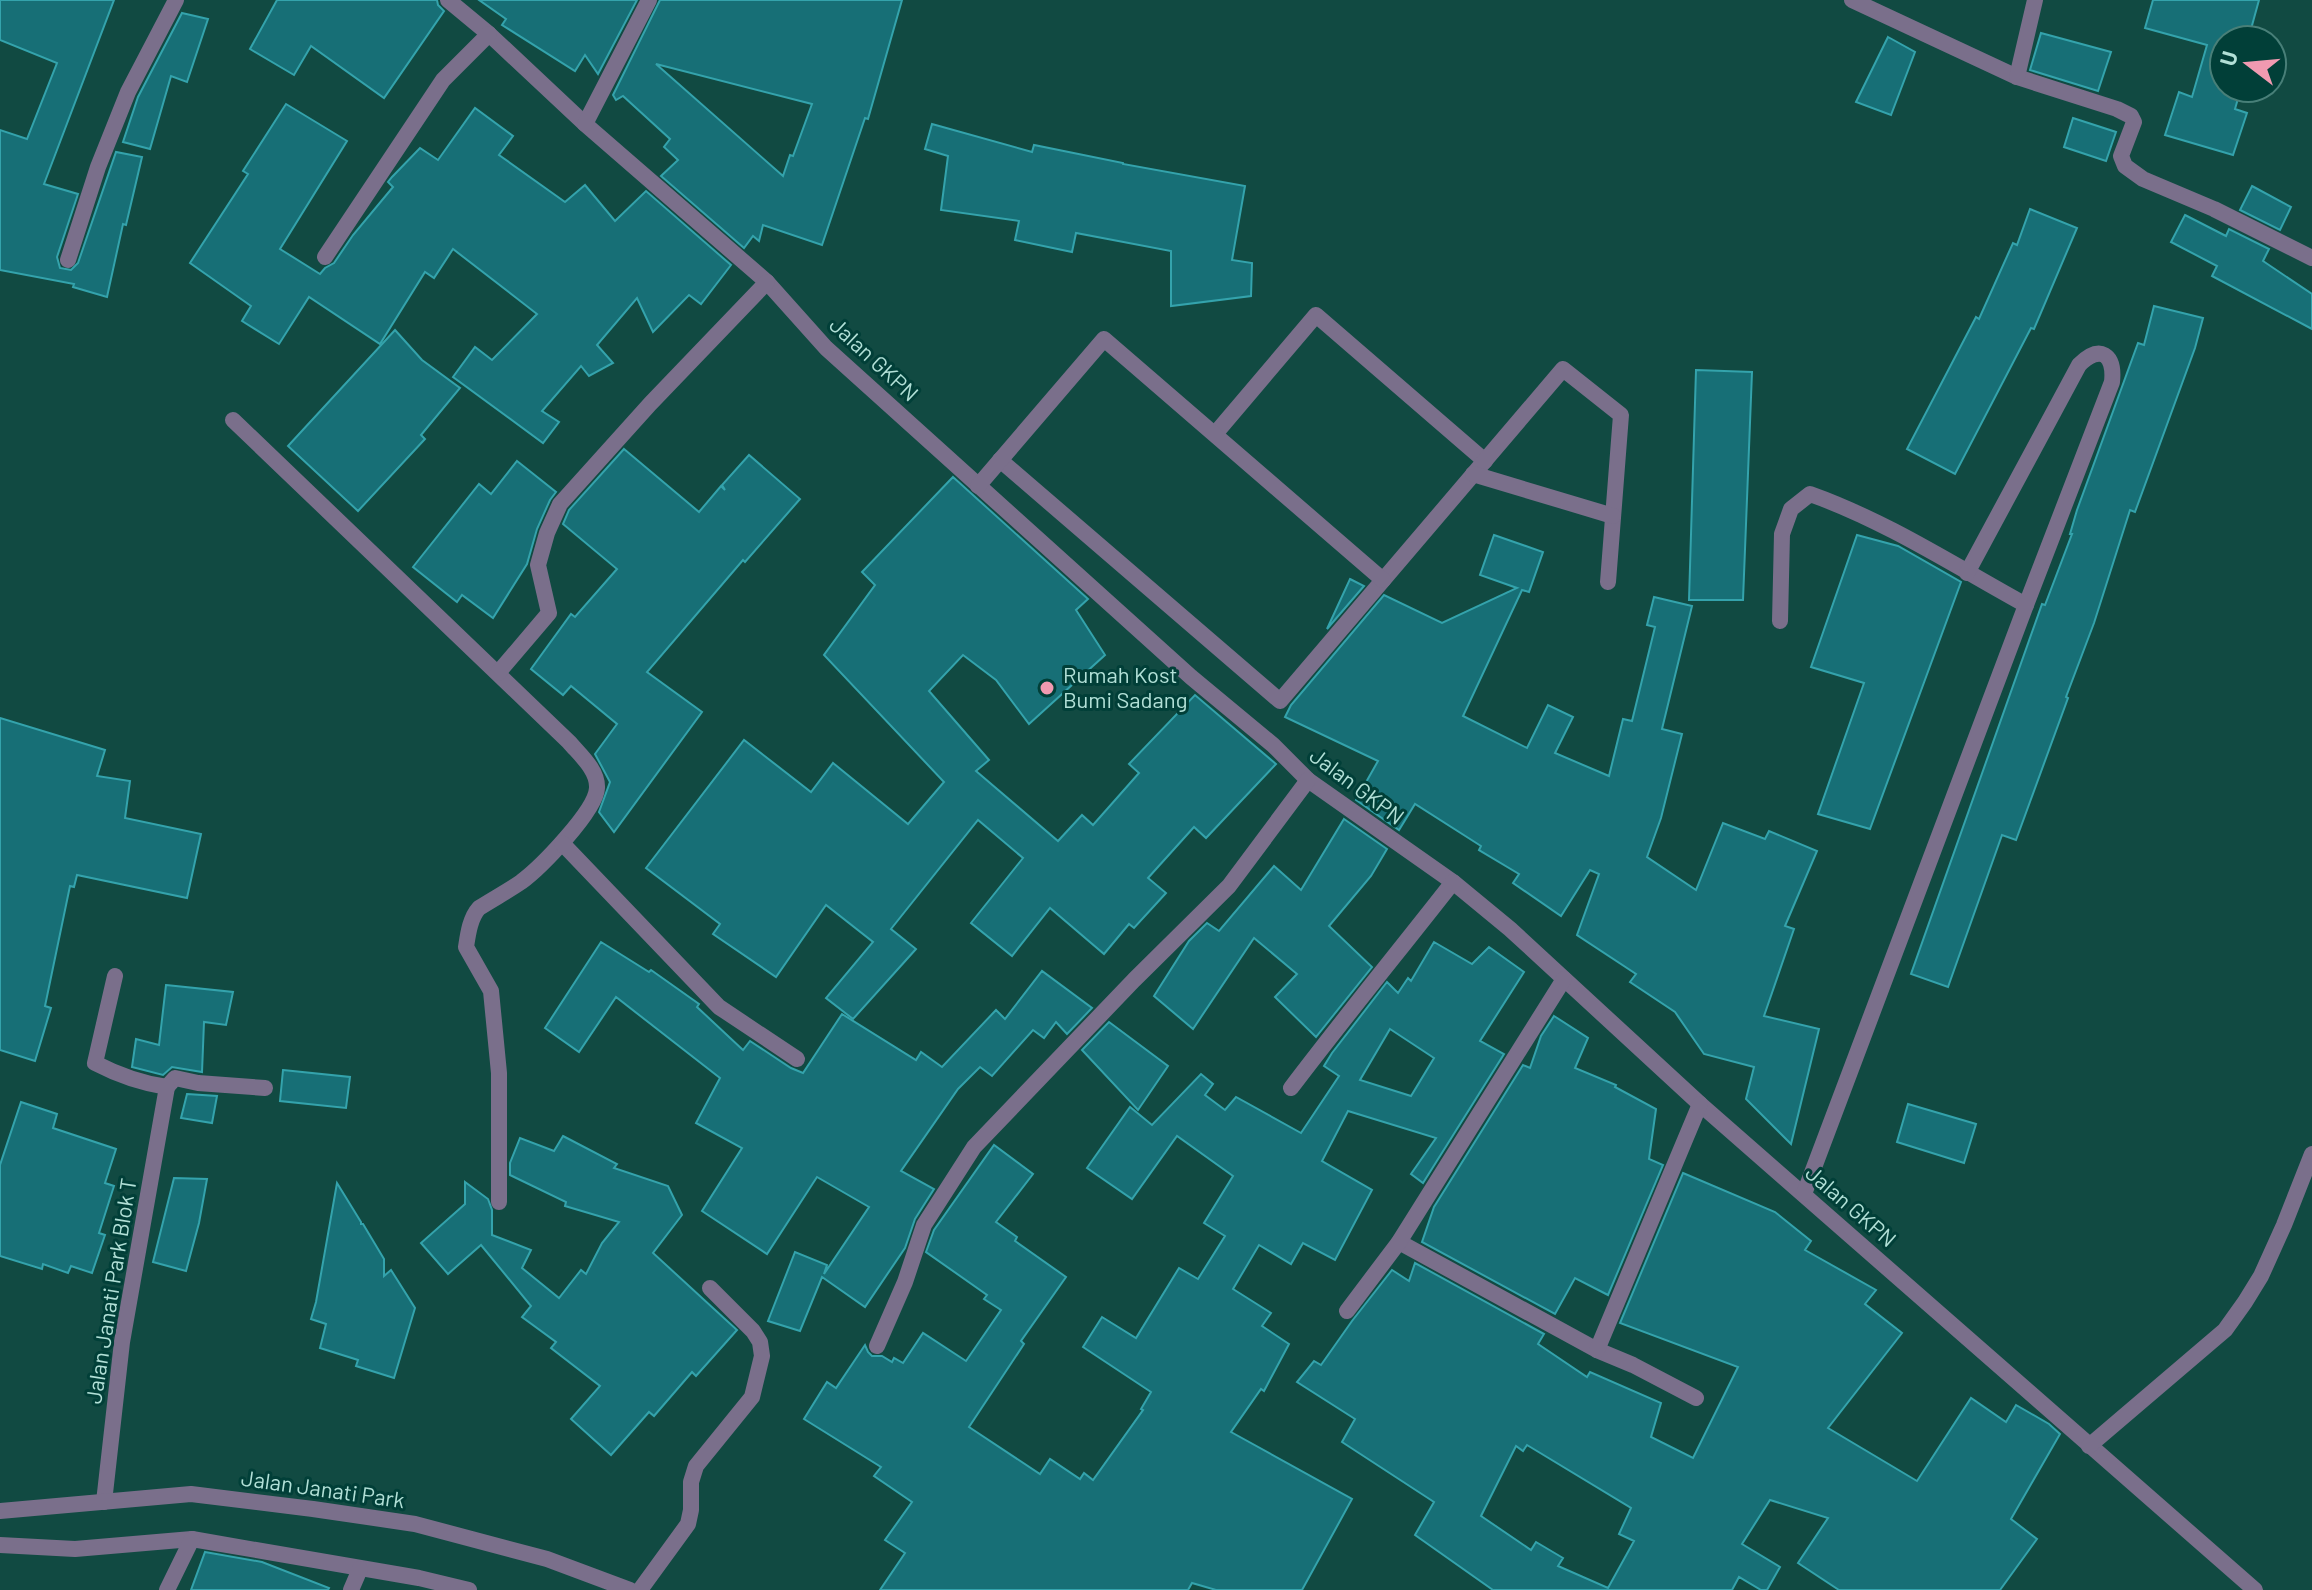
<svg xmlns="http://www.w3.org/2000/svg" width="2312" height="1590" font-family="Barlow,sans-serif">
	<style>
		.building { fill: #176f76; stroke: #34a3ac; stroke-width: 2; fill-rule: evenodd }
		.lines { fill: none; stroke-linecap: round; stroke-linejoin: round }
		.street { stroke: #7a6f8b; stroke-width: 16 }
		.poi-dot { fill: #f19ab1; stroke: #013f38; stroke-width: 3 }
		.labels { text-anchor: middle; stroke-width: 6; stroke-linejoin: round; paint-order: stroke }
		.street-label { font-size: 22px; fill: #b2e0d7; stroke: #013f38 }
		.poi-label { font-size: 22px; fill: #b2e0d7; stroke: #013f38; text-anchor: start }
	</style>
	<rect width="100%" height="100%" fill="#114a42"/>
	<g class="building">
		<path d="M0 0H114L44 184 78 194 57 257 60 268 71 270 78 263 116 152 142 157 126 225 123 224 107 297 73 287 74 284 0 270V130L27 139 57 63 0 40Z"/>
		<path d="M277 0H437L438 5 444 11 384 98 311 46 294 75 250 49Z"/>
		<path d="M479 0H637L598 74 585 55 575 71 502 25 506 19Z"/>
		<path d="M660 0H902L868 119 865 118 822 245 763 225 759 241 753 236 744 248 661 176 678 160 664 147 670 139 623 96 616 100 613 95ZM656 64 812 104 793 156 790 155 783 176Z"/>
		<path d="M2153 0H2259L2248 40H2224V88H2241L2235 109 2247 113 2233 155 2165 135 2179 92 2192 97 2207 45 2145 28Z"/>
		<path d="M182 13 208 19 187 82 171 76 150 149 123 142 138 97Z"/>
		<path d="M2041 33 2111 52 2098 91 2030 70Z"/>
		<path d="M1888 37 1915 52 1891 115 1856 102Z"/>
		<path d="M286 104 347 141 280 249 320 274 325 268 334 263 353 235 393 187 388 182 392 177 420 148 438 160 475 108 513 136 499 155 565 202 585 185 615 221 646 191 731 265 701 304 689 295 653 332 637 298 597 345 613 363 589 376 581 366 542 411 559 422 543 443 453 377 475 347 492 360 537 314 453 249 434 278 425 272 380 344 309 297 279 344 242 321 251 306 190 263 248 174 243 171Z"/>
		<path d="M2073 118 2116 132 2106 161 2064 147Z"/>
		<path d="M932 124 1032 152 1034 145 1123 163V164L1245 186 1232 260 1252 263 1251 296 1171 306V251L1076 233 1072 252 1015 240 1019 221 941 210 948 156 925 149Z"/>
		<path d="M2252 186 2291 207 2280 230 2240 210Z"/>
		<path d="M2030 209 2077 228 2034 329 2031 328 1955 474 1907 449 1976 317 1979 319 2013 243 2017 245Z"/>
		<path d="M2185 215 2226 236 2229 229 2269 249 2263 261 2312 294V329L2212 276 2217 266 2171 242Z"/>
		<path d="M2154 306 2203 318 2195 348 2135 512 2130 510 2094 623 2066 697 2068 698 2016 840 2002 835 1948 987 1911 974 2042 604 2045 605 2072 534H2070L2077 510 2138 343 2144 345Z"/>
		<path d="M395 330 422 360 460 388 421 435 425 439 358 511 288 446Z"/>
		<path d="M1696 370 1752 372 1743 600H1689Z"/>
		<path d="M624 449 699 512 721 486 725 490 722 485 749 455 800 499 745 562 743 560 647 672 702 712 614 832 599 812 610 782 595 754 617 724 571 686 563 695 531 669 571 614 575 617 617 569 563 524 569 510Z"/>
		<path d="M517 461 556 492 550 500 537 529 527 564 493 618 462 595 457 602 413 567 479 484 491 494Z"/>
		<path d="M953 477 1088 599 1076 610 1105 655 1029 724 996 680 963 655 929 691 989 760 976 771 1058 841 1082 815 1093 825 1139 773 1129 764 1195 695 1276 764 1206 838 1194 827 1148 878 1166 893 1134 928 1129 924 1104 954 1050 908 1012 956 971 923 1023 858 978 820 891 929 916 949 853 1019 826 998 873 942 826 905 776 977 713 934 720 924 646 868 744 740 811 792 833 763 908 824 944 782 824 655 875 585 862 572Z"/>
		<path d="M1494 535 1543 552 1529 592 1522 590 1463 716 1527 748 1548 705 1573 717 1555 753 1609 776 1623 719 1632 721 1655 627 1647 625 1654 597 1692 606 1662 729 1682 734 1661 818 1647 857 1696 890 1723 823 1765 839 1769 831 1817 851 1785 926 1794 929 1764 1016 1819 1029 1791 1144 1746 1099 1754 1067 1704 1054 1675 1012 1630 982 1636 974 1577 935 1599 874 1590 870 1561 916 1513 883 1519 874 1479 850 1481 846 1415 804 1399 830 1356 800 1378 761 1285 717 1291 705 1384 595 1442 623 1517 588 1480 575Z"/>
		<path d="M1857 535 1898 546 1961 582 1870 829 1818 814 1864 683 1811 667Z"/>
		<path d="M1350 579 1364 586 1327 629Z"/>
		<path d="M0 718 105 750 97 776 130 781 125 818 201 834 187 898 77 875 74 887 70 886 45 1006 51 1008 35 1061 0 1050Z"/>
		<path d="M1344 819 1387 849 1371 876 1329 926 1372 967 1316 1037 1275 997 1297 974 1254 938 1193 1029 1154 996 1189 941 1207 923 1219 931 1274 866 1301 890Z"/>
		<path d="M601 942 649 972 651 970 699 1004 697 1007 743 1050 750 1041 791 1068 803 1073 842 1014 916 1060 921 1052 942 1067 996 1010 1005 1019 1042 971 1092 1008 1067 1034 1056 1022 1044 1038 1033 1030 992 1076 980 1067 958 1089 901 1171 934 1189 915 1219 905 1248 865 1307 822 1277 800 1331 768 1321 795 1252 827 1265 824 1274 869 1207 817 1177 767 1254 702 1211 742 1148 696 1123 720 1078 616 997 579 1052 545 1028Z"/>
		<path d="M1434 942 1472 964 1489 947 1524 972 1480 1041 1504 1054 1423 1183 1411 1174 1436 1138 1348 1111 1322 1161 1372 1190 1335 1260 1303 1243 1291 1264 1259 1245 1233 1289 1271 1313 1262 1326 1289 1344 1264 1391 1261 1389 1231 1432 1352 1499 1302 1590H1216L1192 1583 1188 1590H880L905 1553 885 1540 912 1502 874 1476 881 1467 804 1419 827 1382 836 1388 865 1345 868 1352 872 1356H882L892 1362 894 1358 903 1363 923 1333 966 1361 1001 1310 984 1299 987 1295 926 1252 934 1230 994 1145 1033 1174 996 1222 1017 1237 1015 1241 1066 1277 1021 1341 1024 1344 969 1427 1040 1474 1050 1459 1080 1479 1084 1473 1093 1480 1143 1410 1141 1409 1151 1392 1083 1347 1102 1317 1136 1338 1179 1268 1198 1279 1225 1236 1204 1223 1233 1176 1177 1136 1132 1199 1087 1168 1130 1107 1152 1125 1201 1074 1213 1084 1205 1095 1225 1110 1236 1097 1301 1133 1339 1076 1324 1066 1332 1053 1387 982 1398 993 1408 978 1411 981ZM1390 1029 1434 1058 1411 1096 1360 1080Z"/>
		<path d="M166 985 233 992 226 1025 204 1022 202 1072 172 1067 163 1075 132 1067 136 1039 159 1045Z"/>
		<path d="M1554 1016 1588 1038 1575 1068 1616 1085 1615 1087 1656 1109 1649 1159 1663 1165 1608 1295 1575 1278 1555 1314 1422 1242 1434 1207 1523 1065 1530 1068 1541 1036Z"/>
		<path d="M1109 1022 1168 1066 1138 1110 1082 1050Z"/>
		<path d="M283 1070 350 1077 346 1108 280 1101Z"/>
		<path d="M187 1094 217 1096 212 1123 181 1118Z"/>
		<path d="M21 1102 57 1114 53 1128 116 1149 105 1183 114 1186 99 1233 105 1235 92 1273 71 1266 68 1273 43 1264 42 1269 0 1256V1165Z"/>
		<path d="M1908 1104 1976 1124 1964 1163 1897 1142Z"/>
		<path d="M563 1136 617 1164 614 1168 668 1186 682 1215 653 1253 737 1330 696 1376 692 1372 654 1416 649 1412 611 1455 571 1419 600 1386 551 1348 556 1342 522 1317 531 1306 481 1245 448 1274 421 1243 465 1204V1182L488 1199 492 1210V1235L531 1250 522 1268 559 1298 581 1270 586 1274 602 1243 619 1222 565 1206 566 1202 510 1175V1163L520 1138 554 1151Z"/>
		<path d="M1683 1173 1775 1212 1811 1241 1805 1250 1876 1290 1865 1304 1902 1333 1828 1428 1917 1481 1971 1398 2006 1422 2016 1405 2049 1424 2060 1434 2011 1519 2037 1539 2000 1590H1839L1798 1563 1828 1518 1770 1500 1742 1544 1780 1567 1767 1590H1761L1739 1577 1732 1590H1493L1415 1535 1434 1502 1342 1442 1355 1419 1297 1382 1314 1361 1321 1365 1352 1321 1392 1270 1409 1281 1415 1263 1544 1334 1538 1344 1587 1377 1590 1372 1661 1403 1651 1437 1693 1458 1738 1367 1620 1323ZM1527 1445 1631 1508 1619 1534 1634 1541 1608 1588 1558 1566 1563 1558 1536 1542 1531 1550 1481 1516 1516 1446 1523 1451Z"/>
		<path d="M174 1178 207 1179 199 1223 186 1271 153 1262Z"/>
		<path d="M337 1183 361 1222V1224H363L384 1259V1276L391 1270 415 1308 394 1378 356 1366 358 1360 320 1348 326 1324 311 1319 316 1302Z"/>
		<path d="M205 1552 262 1562 329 1588 328 1590H191Z"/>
	</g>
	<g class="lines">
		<g class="street">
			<path d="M448 0 489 34 585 124 767 282 826 348 1191 677 1273 745 1308 780 1453 882 1510 929 1700 1104 2255 1590"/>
			<path d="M1852 0 2017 77 2117 109 2131 116 2134 122 2121 156 2125 166 2143 179 2214 209 2312 258"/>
			<path d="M2017 77 2035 0"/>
			<path d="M585 124 649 0"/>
			<path d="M325 257 443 80 489 34"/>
			<path d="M68 260 98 167 128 92 176 0"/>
			<path d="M233 420 569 742C580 755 598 770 597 788 596 811 540 868 521 882 508 891 493 899 479 908 470 918 468 934 466 947L491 991 499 1073V1202"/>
			<path d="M1215 434 1316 315 1485 461"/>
			<path d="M1000 460 1280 701 1563 369 1621 415 1608 582"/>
			<path d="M1473 474 1613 516"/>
			<path d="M978 486 1104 339 1383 580"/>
			<path d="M1780 621 1782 534 1791 509 1810 494C1886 521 1955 566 2026 605"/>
			<path d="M498 673 549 613 538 565 547 533 560 504 650 404 767 282"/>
			<path d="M562 843 719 1007 797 1059"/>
			<path d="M167 1087 175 1078 198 1083 265 1088"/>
			<path d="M1291 1088C1344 1018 1399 951 1453 882"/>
			<path d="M1804 1194 2026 605 2112 382C2115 354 2100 344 2079 365L1967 573"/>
			<path d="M1399 1242 1597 1350 1633 1365 1696 1398"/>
			<path d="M1347 1311 1399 1242 1564 979"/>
			<path d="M877 1346 905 1282 924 1225 974 1147 1134 980 1229 886 1308 780"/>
			<path d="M1597 1350 1700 1104"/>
			<path d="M2089 1446 2225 1330 2245 1302 2261 1276 2284 1225 2312 1154"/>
			<path d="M104 1502 122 1342 167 1087C140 1083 118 1075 95 1063L115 976"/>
			<path d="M0 1511 191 1494 313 1509 415 1524 547 1559 630 1590"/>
			<path d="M0 1545 75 1549 192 1539 419 1578 469 1590"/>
			<path d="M167 1590 192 1539"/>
			<path d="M351 1590 360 1569"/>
			<path d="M640 1590 688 1524 691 1510V1482L696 1466 752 1397 762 1356 760 1342 753 1331 710 1288"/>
		</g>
	</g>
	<circle class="poi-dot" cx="1047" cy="688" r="8"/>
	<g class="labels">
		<g class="street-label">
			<text transform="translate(874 359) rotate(43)" y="8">Jalan GKPN</text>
			<text transform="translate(1357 786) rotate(37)" y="8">Jalan GKPN</text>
			<text transform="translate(1851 1206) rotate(41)" y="8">Jalan GKPN</text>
			<text transform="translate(111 1291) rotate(-81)" y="8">Jalan Janati Park Blok T</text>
			<text transform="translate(323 1489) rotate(8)" y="8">Jalan Janati Park</text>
		</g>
		<g class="poi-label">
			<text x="1063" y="683">Rumah Kost<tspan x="1063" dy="25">Bumi Sadang</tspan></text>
		</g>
	</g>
	<g transform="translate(2248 64) rotate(286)"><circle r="38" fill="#013f38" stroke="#487f78" stroke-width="2"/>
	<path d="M0-6L14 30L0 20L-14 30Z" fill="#f19ab1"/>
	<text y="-12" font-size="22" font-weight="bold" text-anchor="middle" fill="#b2e0d7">U</text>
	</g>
</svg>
